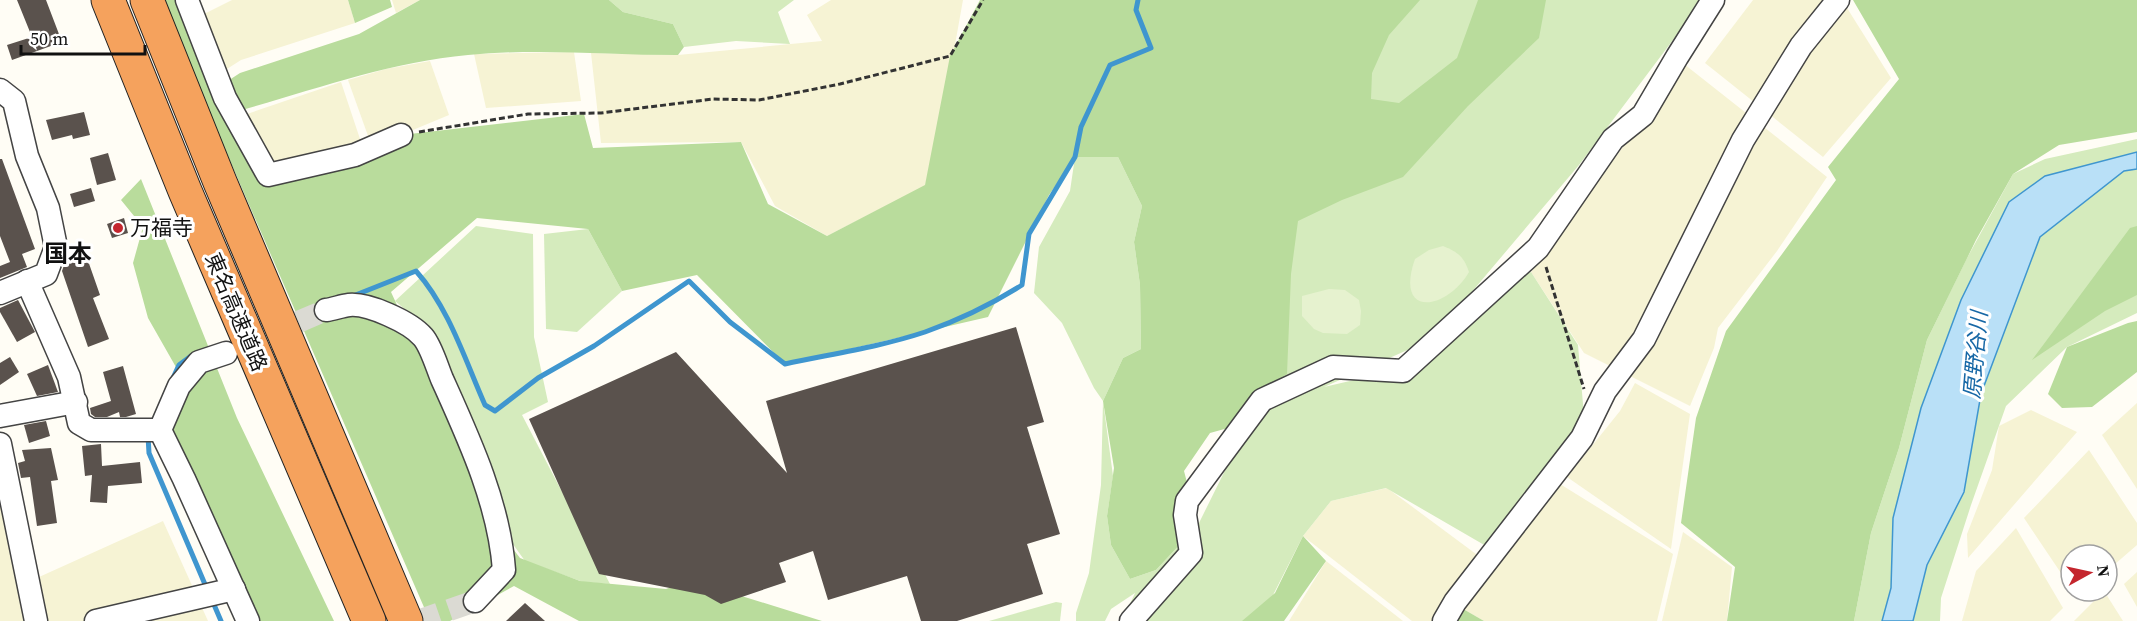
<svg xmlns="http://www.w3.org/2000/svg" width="2137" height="621" font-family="'Source Serif 4','Noto Sans JP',serif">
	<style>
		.farmland { fill: #f6f3d4 }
		.green { fill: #d5ebbd; fill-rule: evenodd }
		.forest { fill: #b9dc9c }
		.pitch { fill: #e6f2cf }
		.water { fill: #b9e0f7; stroke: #3f96cf; stroke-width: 1.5 }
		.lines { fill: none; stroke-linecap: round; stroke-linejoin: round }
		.stream { stroke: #3f96cf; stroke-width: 5 }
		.building { fill: #5a524d }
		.minor-tunnel { stroke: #dbdad3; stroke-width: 22; stroke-dasharray: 22 11; stroke-linecap: butt }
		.minor-casing { stroke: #444; stroke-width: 25 }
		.highway-casing { stroke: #222; stroke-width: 35 }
		.path { stroke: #333; stroke-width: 3; stroke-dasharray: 6 3; stroke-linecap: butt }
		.minor { stroke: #fff; stroke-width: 22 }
		.highway { stroke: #f5a25d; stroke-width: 33 }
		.poi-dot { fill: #c4262e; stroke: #fff; stroke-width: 2 }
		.labels { text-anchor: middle; stroke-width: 6; stroke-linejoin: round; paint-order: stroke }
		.poi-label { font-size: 21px; fill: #111; stroke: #fff; text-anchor: start }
		.street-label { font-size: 21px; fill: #111; stroke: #fff }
		.water-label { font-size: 22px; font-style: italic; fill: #1768a6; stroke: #fff }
		.quarter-label { font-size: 24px; font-weight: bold; fill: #111; stroke: #fff }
	</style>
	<rect width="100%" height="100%" fill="#fffdf5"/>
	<g class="farmland">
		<path d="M232 0H348L355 23 241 60 216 76 202 15Z"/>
		<path d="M392 0H420L396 13Z"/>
		<path d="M831 0H963L944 106 925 186 827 236 775 206 741 142 601 143 591 53 678 55 822 41 807 15Z"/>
		<path d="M1753 0H1842L1891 78 1823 157 1705 63Z"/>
		<path d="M574 52 581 101 486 108 474 54Z"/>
		<path d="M430 61 449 115 372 147 348 80 386 69Z"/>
		<path d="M1684 64 1827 177 1777 251 1718 328 1714 348 1690 406 1584 353 1531 272Z"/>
		<path d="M341 82 364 151 273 174 247 114Z"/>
		<path d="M1635 383 1690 414 1671 549 1567 477 1620 411Z"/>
		<path d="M2137 403V489L2102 435Z"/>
		<path d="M2031 410 2077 432 1968 558 1967 534 1992 470 1999 426Z"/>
		<path d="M0 444 28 582 163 521 208 621H0Z"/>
		<path d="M2089 450 2137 523V545L2107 571V555H2071V588L2024 518Z"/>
		<path d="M1560 484 1673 554 1657 621H1484L1458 606Z"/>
		<path d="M1387 488 1480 557 1440 621H1412L1303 536 1331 501Z"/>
		<path d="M2016 528 2063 608 2050 621H1962L1976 571Z"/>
		<path d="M1683 532 1732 567 1727 621H1662Z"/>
		<path d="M1326 561 1403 621H1289Z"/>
		<path d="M2137 572V607L2124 584Z"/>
		<path d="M2104 591 2123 621H2074Z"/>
	</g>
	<g class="green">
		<path d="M609 0H794L778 12 790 44 736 41 684 47 673 24 623 12Z"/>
		<path d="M1268 0H1703L1579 165 1443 326 1507 279 1531 272 1578 345 1584 416 1486 546 1386 488 1331 501 1303 536 1266 609 1252 621H1122L1135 593 1111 609 1105 621H1076V613L1089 573 1101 485 1103 401 1094 388 1062 323 1034 293 1039 247 1070 191 1075 157H1118L1142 206 1134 242 1140 285 1141 349 1123 358 1103 401 1113 476 1107 516 1111 545 1130 579 1156 570 1198 525 1251 418ZM1412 348 1397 361 1393 371 1324 387Z"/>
		<path d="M2137 139V313L2067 347 2006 406 1971 505 1941 598 1940 621H1854L1871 533 1899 448 1927 340 1966 260 2013 174 2045 159Z"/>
		<path d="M476 226 533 234 534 337 548 402 522 415 610 584 583 582 525 561 495 519 425 326 395 301Z"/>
		<path d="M588 229 622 291 577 332 546 329 544 234Z"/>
		<path d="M1056 602 1062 603 1060 621H989Z"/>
	</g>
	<g class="forest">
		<path d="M163 0H186L213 80 261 183 316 172 401 135 584 114 593 148 741 142 768 204 827 236 925 185 950 56 980 0H1420L1389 35 1372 73 1371 99 1399 103 1457 58 1478 0H1546L1539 38 1468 106 1403 177 1342 200 1298 221 1291 274 1287 374 1257 391 1246 423 1210 433 1184 471 1198 525 1156 570 1130 579 1111 545 1107 516 1114 468 1103 401 1123 358 1141 349 1140 285 1134 242 1142 206 1118 157H1075L1049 195 988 317 785 364 697 275 622 291 588 229 477 218 391 292 463 449 484 511 520 558 580 581 666 589 690 580 822 621H579L514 586 450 621H430L224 147 220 142Z"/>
		<path d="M348 0H390L392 7 355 23Z"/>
		<path d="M420 0H609L623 12 673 24 684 47 678 55C608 55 538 48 468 55 391 62 316 89 242 110L220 86 240 73 359 34Z"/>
		<path d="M1853 0H2137V132L2059 145 2013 174 1976 240 1927 340 1899 448 1871 533 1854 621H1727L1735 567 1681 523 1696 418 1726 331 1836 180 1828 167 1899 79Z"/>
		<path d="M141 179 237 418 334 621H257L160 430 185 383 148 318 133 263 143 227 121 200Z"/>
		<path d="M2137 226V295L2105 311 2032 360 2130 228Z"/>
		<path d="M2137 321V372L2092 407 2062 408 2048 394 2067 347 2128 323Z"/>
		<path d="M1303 536 1326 561 1284 621H1242L1275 593Z"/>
		<path d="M1458 606 1484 621H1448Z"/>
	</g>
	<g class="pitch">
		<path d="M1443 246C1458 252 1464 257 1469 272 1447 310 1394 319 1415 259L1429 250Z"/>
		<path d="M1329 289 1345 290 1359 300 1361 311 1360 325 1347 334 1323 333 1314 329 1302 316V296Z"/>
	</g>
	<path class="water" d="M2137 152V169L2124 171 2040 237 1981 394 1964 492 1927 565 1913 621H1882L1891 588 1893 518 1921 408 1961 300 2009 202 2045 176Z"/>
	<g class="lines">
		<g class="stream">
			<path d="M353 296 416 271C449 308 465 360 485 405L495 411 538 378 594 346 689 281 730 322 785 364C831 354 880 347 925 332 959 320 992 304 1022 285L1029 234 1075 157 1081 127 1110 65 1151 48 1136 10 1138 0"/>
			<path d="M173 378 179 365 191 356"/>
			<path d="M148 436 149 453 207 589"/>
			<path d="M212 600 221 621"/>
		</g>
	</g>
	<g class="building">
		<path d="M17 0H46L62 42 12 60 7 45 32 37Z"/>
		<path d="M84 112 90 135 73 139 72 135 52 140 46 120Z"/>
		<path d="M108 153 116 180 97 185 90 158Z"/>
		<path d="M0 159H2L35 249 22 254 27 267 0 278V266L10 262 0 236Z"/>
		<path d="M91 188 95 201 74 207 70 194Z"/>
		<path d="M124 218 128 233 112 238 107 224Z"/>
		<path d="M86 255 100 295 93 298 109 339 88 347 62 271 65 262Z"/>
		<path d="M18 300 35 332 17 342 0 312V308Z"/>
		<path d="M1016 327 1044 422 1027 427 1060 534 1027 544 1043 594 957 621H921L907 576 828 600 813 551 779 563 786 582 721 604 705 595 599 574 529 419 676 352 787 473 766 401Z"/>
		<path d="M10 357 19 372 0 385V363Z"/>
		<path d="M48 365 58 392 37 396 27 374Z"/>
		<path d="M123 366 136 414 126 417H120L119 412 107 417H95L91 414 90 408 111 401 103 372Z"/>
		<path d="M46 421 50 436 29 443 24 425Z"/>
		<path d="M101 444 102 466 140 462 142 483 108 486 107 503 90 502 92 475 85 476 82 446Z"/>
		<path d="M51 448 58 480 51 481 57 523 37 526 30 477 21 478 18 463 25 461 22 450Z"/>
		<path d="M525 603 545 621H506Z"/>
	</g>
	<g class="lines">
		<g class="minor-tunnel">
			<path d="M268 335 326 310"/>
			<path d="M418 621 475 601"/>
		</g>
		<g class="minor-casing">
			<g id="minor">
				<path d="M187 0 225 98 268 175 355 155 401 135"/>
				<path d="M0 90 14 101 27 156 48 208 56 247 46 274 0 293"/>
				<path d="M27 281 69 377 79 423 91 430H160"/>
				<path d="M326 310C334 309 341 306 349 305 368 303 410 322 423 337 431 346 437 367 442 379 469 439 499 503 504 570L475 601"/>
				<path d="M226 353 199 362 179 386 160 430 184 479 248 621"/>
				<path d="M0 416 76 402"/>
				<path d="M0 444 36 621"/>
				<path d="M96 621 234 589"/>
				<path d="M1131 621 1191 553 1185 515 1187 501 1262 400 1333 367 1403 371 1538 248 1613 139 1643 115 1677 57 1713 0"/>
				<path d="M1444 621 1455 602 1582 438 1605 391 1644 339 1743 140 1801 46 1838 0"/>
			</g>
		</g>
		<g class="highway-casing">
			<g id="highway">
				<path d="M108 0 185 191 369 621"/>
				<path d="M147 0 220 182 406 621"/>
			</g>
		</g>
		<g class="path">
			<path d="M419 132 528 114 601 113 713 99 759 100 840 84 950 56 983 0"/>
			<path d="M1546 267 1584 389"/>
		</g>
		<use href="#minor" class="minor"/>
		<use href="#highway" class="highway"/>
	</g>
	<circle class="poi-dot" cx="118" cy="228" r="6"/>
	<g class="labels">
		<g class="poi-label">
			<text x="130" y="235">万福寺</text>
		</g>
		<g class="street-label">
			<text transform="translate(236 312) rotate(67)" y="7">東名高速道路</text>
		</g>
		<g class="water-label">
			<text transform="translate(1975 355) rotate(-85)" y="8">原野谷川</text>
		</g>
		<g class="quarter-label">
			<text x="68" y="262">国本</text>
		</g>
	</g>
	<g transform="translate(2089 573) rotate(82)"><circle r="28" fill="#ffffff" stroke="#a0a0a0" stroke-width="1.5"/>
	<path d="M0-4.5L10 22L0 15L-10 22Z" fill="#c4262e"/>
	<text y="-9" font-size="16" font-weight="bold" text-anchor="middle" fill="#111111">N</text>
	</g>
	<path d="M21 45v9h124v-9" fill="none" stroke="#111111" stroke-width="3"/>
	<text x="30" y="45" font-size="18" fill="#111111" stroke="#ffffff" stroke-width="4.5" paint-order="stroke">50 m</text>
</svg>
